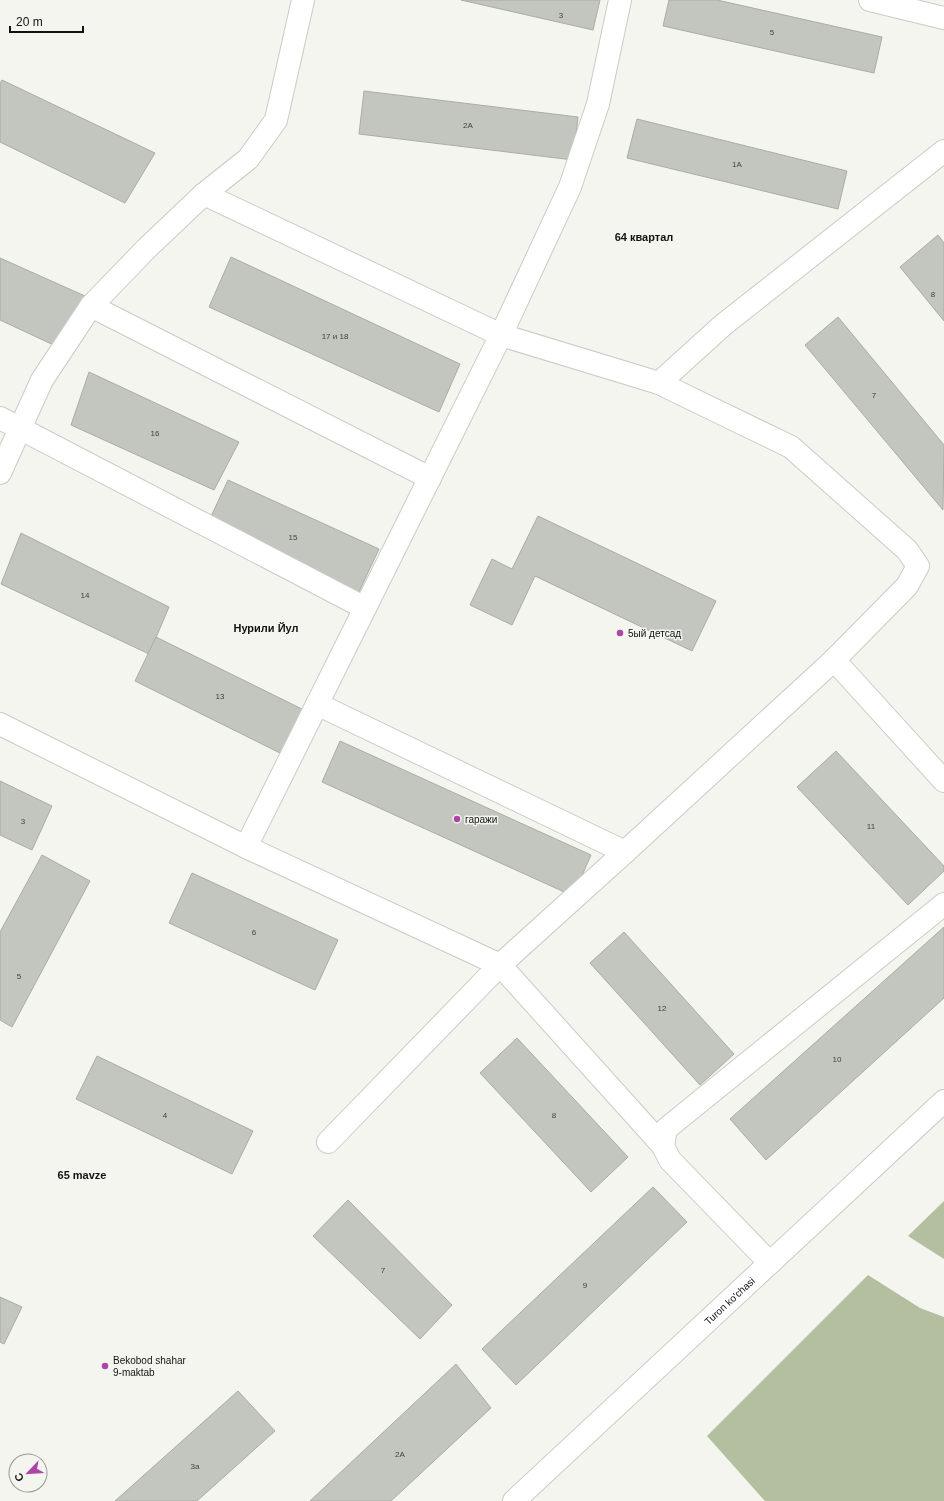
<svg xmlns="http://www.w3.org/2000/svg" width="944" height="1501" font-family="Arial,sans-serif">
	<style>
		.forest { fill: #b3bf9e }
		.building { fill: #c3c6bf; stroke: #aaaca6 }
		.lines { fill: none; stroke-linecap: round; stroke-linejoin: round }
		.minor-casing { stroke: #c9ccc5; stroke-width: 24 }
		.minor { stroke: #fff; stroke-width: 22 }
		.poi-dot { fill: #ad45a9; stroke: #f3f5ee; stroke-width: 1.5 }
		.labels { text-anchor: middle; stroke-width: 3; stroke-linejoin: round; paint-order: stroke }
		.number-label { font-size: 8px; fill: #3e403c }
		.poi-label { font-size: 10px; fill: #121311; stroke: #f3f5ee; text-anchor: start }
		.street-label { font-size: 10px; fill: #121311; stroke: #f3f5ee }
		.neighbourhood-label { font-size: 11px; font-weight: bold; fill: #121311; stroke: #f3f5ee }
	</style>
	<rect width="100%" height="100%" fill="#f3f5ee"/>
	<g class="forest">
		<path d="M944 1201V1259L908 1236Z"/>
		<path d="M868 1275 920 1308 944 1317V1501H765L707 1436Z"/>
	</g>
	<g class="building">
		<path d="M461 0H600L593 30Z"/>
		<path d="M669 0H717L882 37 874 73 663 26Z"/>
		<path d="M2 80 155 153 125 203 0 142V83Z"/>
		<path d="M364 91 578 117 573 160 359 134Z"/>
		<path d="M637 119 847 171 838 209 627 158Z"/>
		<path d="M938 235 944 243V321L900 267Z"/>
		<path d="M231 257 460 364 439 412 209 307Z"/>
		<path d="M0 258 85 296 60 348 0 320Z"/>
		<path d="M838 317 944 445 943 510 805 345Z"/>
		<path d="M89 372 239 442 214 490 71 425Z"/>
		<path d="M228 480 379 549 358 594 207 525Z"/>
		<path d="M538 516 716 601 692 651 535 576 512 625 470 605 492 559 512 569Z"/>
		<path d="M21 533 169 607 149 654 1 584Z"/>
		<path d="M156 637 306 711 284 755 135 681Z"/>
		<path d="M340 741 591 855 573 896 322 782Z"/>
		<path d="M836 751 944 866V871L908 905 797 787Z"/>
		<path d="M0 781 52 806 32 850 0 835Z"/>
		<path d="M42 855 90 881 12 1027 0 1020V932Z"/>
		<path d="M192 873 338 940 315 990 169 923Z"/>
		<path d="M944 927V998L766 1160 730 1119Z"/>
		<path d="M624 932 734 1054 700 1085 590 963Z"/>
		<path d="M517 1038 628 1157 591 1192 480 1073Z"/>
		<path d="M97 1056 253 1131 232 1174 76 1099Z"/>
		<path d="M653 1187 687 1222 516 1385 482 1349Z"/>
		<path d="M348 1200 452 1305 420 1339 313 1236Z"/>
		<path d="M0 1297 22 1307 4 1344 0 1342Z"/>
		<path d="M456 1364 491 1408 391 1501H310Z"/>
		<path d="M238 1391 275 1431 197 1501H115Z"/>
	</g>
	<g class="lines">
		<g class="minor-casing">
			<g id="minor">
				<path d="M870 0 944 18"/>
				<path d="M91 306 430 478"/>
				<path d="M659 383 723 325 944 151"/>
				<path d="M0 418 365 608"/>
				<path d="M0 473 42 380 91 306 146 249 204 194 248 159 276 120 303 0"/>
				<path d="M834 660 944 781"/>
				<path d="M317 704 625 852"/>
				<path d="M0 724 246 847 500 965 625 852 834 660 907 586 918 566 907 550 791 447 659 383 501 335 204 194"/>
				<path d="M246 847 501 335 570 187 598 104 620 0"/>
				<path d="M328 1142 500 965 663 1146"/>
				<path d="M770 1263 670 1160 663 1146 666 1129 944 904"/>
				<path id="s1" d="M514 1501 944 1101"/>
			</g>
		</g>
		<use href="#minor" class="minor"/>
	</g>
	<g class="poi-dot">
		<circle cx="620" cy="633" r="4"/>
		<circle cx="457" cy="819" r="4"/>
		<circle cx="105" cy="1366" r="4"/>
	</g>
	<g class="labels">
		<g class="number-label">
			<text x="561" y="18">3</text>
			<text x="772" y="35">5</text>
			<text x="468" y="128">2А</text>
			<text x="737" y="167">1А</text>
			<text x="933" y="297">8</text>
			<text x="335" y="339">17 и 18</text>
			<text x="874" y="398">7</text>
			<text x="155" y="436">16</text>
			<text x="293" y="540">15</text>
			<text x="85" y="598">14</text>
			<text x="220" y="699">13</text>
			<text x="23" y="824">3</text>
			<text x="871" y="829">11</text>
			<text x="254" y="935">6</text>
			<text x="19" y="979">5</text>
			<text x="662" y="1011">12</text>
			<text x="837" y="1062">10</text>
			<text x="165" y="1118">4</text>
			<text x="554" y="1118">8</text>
			<text x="383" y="1273">7</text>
			<text x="585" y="1288">9</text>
			<text x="400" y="1457">2А</text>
			<text x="195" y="1469">3а</text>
		</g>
		<g class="poi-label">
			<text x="628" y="637">5ый детсад</text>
			<text x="465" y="823">гаражи</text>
			<text x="113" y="1364">Bekobod shahar<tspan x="113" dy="12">9-maktab</tspan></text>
		</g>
		<g class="street-label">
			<text dy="4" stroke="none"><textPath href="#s1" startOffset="294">Turon ko'chasi</textPath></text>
		</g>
		<g class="neighbourhood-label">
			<text x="644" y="241">64 квартал</text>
			<text x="266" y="632">Нурили Йул</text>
			<text x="82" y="1179">65 mavze</text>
		</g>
	</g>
	<g transform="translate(28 1473) rotate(245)"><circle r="19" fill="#f3f5ee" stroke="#999b96"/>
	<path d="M0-3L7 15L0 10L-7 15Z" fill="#ad45a9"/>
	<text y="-6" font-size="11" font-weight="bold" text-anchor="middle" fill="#121311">С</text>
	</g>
	<path d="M10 26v6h73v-6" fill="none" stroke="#121311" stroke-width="2"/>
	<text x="16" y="26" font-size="12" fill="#121311" stroke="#f3f5ee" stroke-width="3" paint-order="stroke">20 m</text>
</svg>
